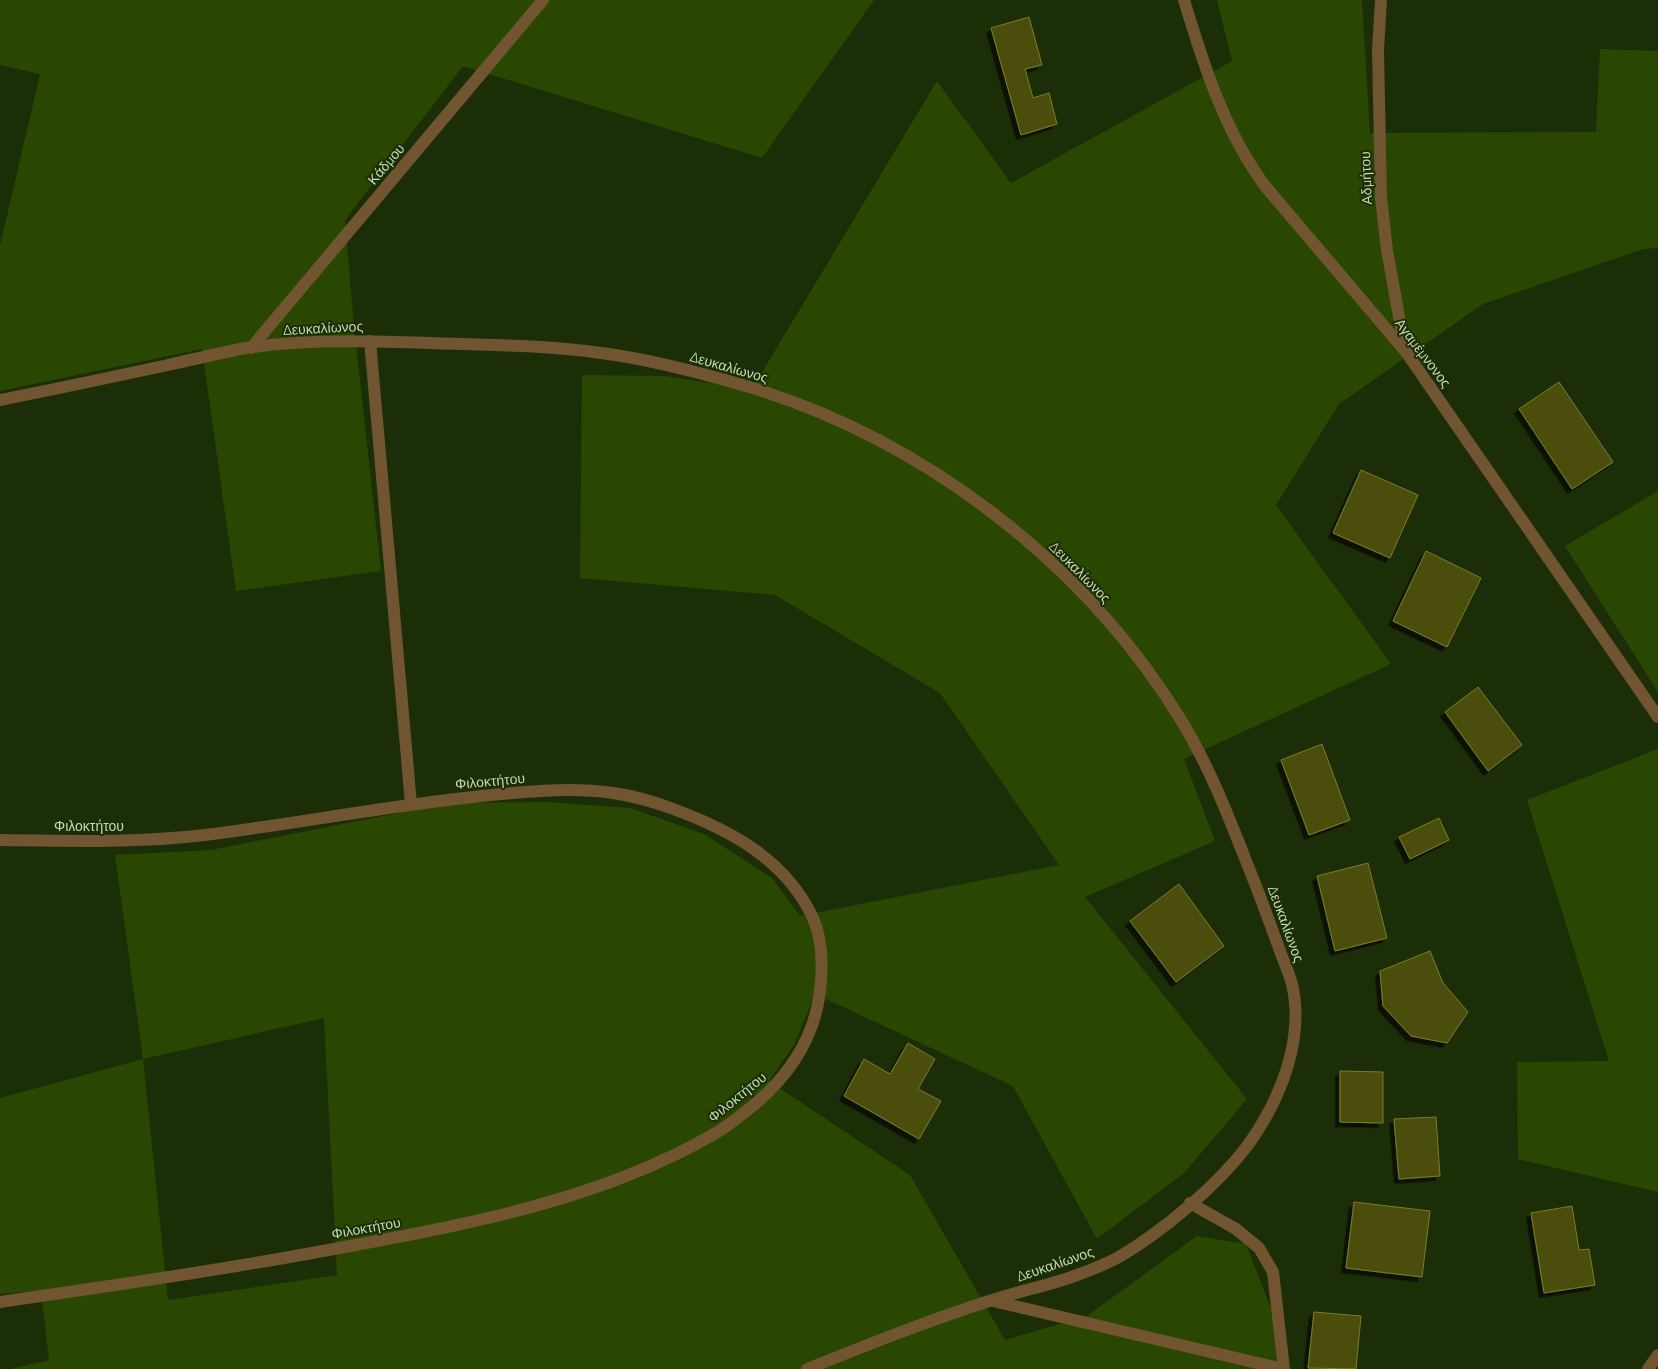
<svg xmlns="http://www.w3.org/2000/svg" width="1658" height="1369" font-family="Barlow,sans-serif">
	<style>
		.green { fill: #294700; fill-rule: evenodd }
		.building { fill: #4c4e07; stroke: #7b7e28; filter: url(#shadow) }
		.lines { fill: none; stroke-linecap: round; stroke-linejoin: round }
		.minor { stroke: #715430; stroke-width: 12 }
		.labels { text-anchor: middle; stroke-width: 4; stroke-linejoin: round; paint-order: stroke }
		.street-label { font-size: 14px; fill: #c5d9b5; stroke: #1c2e08 }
	</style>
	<defs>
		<filter id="shadow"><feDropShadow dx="-4.5" dy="4.5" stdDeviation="0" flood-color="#0009"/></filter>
	</defs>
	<rect width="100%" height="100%" fill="#1c2e08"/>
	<g class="green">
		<path d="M0 0H874L762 158 463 66 345 220 354 327 381 571 236 591 202 349 0 391V246L40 74 0 65Z"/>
		<path d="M1217 0H1362L1370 133 1596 132 1600 49 1658 51V248L1643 249 1483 304 1339 404 1276 505 1391 664 1184 759 1215 841 1085 897 1247 1099 1184 1173 1097 1239 1013 1086 815 994 794 1045 769 1081 910 1175 1005 1340 1087 1316 1197 1236 1246 1244 1275 1319 1280 1369H11L49 1360 41 1291 0 1294V1098L143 1059 115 855 211 850 449 803 546 802 630 808 704 834 772 878 800 916 1059 865 940 693 775 595 580 578 582 375 664 376 752 389 937 81 1011 183 1232 61ZM324 1018 337 1275 168 1300 143 1059Z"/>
		<path d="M1658 491V692L1565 546Z"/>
		<path d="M1658 749V1192L1518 1159 1517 1062 1609 1061 1527 800Z"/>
	</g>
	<g class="building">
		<path d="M1029 17 1042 65 1025 69 1033 98 1049 93 1057 124 1021 135 991 28Z"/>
		<path d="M1559 382 1613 462 1572 489 1519 409Z"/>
		<path d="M1361 470 1418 495 1390 558 1333 533Z"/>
		<path d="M1426 551 1481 578 1447 647 1393 621Z"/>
		<path d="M1478 687 1522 745 1488 771 1445 712Z"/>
		<path d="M1322 744 1350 820 1309 835 1281 760Z"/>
		<path d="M1439 818 1449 840 1410 859 1399 837Z"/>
		<path d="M1368 863 1387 938 1335 951 1317 876Z"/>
		<path d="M1179 884 1224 946 1176 982 1130 921Z"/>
		<path d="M1430 951 1443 983 1468 1012 1447 1043 1411 1036 1383 1006 1380 971Z"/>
		<path d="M908 1043 935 1059 918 1089 941 1101 919 1139 844 1096 864 1059 890 1074Z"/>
		<path d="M1340 1071 1383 1072V1123L1340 1122Z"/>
		<path d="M1436 1117 1440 1176 1399 1179 1394 1119Z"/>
		<path d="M1354 1202 1430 1211 1422 1277 1346 1268Z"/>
		<path d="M1572 1206 1579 1250 1589 1249 1595 1285 1544 1293 1531 1213Z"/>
		<path d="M1314 1312 1361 1316 1356 1369 1308 1368Z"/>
	</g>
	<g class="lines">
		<g class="minor">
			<path d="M1184 0C1204 66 1224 130 1265 186L1406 352 1658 717"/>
			<path d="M1381 0 1378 50 1381 198 1387 250 1405 350"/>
			<path d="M370 341 411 804"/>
			<path d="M251 348 543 0"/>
			<path d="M0 400C56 389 112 377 168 365 194 359 220 353 246 348 305 339 370 341 429 343 486 345 544 345 601 353 649 359 698 372 746 386 923 439 1084 562 1181 720 1211 769 1231 823 1252 876 1262 901 1271 926 1280 951 1284 962 1289 973 1292 984 1305 1040 1280 1100 1248 1145 1217 1186 1163 1231 1119 1257 1106 1264 1091 1270 1077 1275 1048 1286 1018 1291 989 1301 927 1321 867 1345 807 1369"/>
			<path d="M0 840C68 841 137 843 205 835 292 824 377 808 464 798 511 793 566 786 613 793 635 796 655 802 676 810 732 831 785 860 812 916 824 941 823 971 819 998 811 1047 783 1083 745 1112 735 1120 725 1128 714 1134 604 1198 474 1223 350 1246 234 1268 117 1285 0 1302"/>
			<path d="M1190 1203 1236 1229 1259 1248 1273 1272 1284 1369"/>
			<path d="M993 1301 1283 1369"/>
			<path d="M1648 1369 1658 1355"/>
		</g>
	</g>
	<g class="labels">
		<g class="street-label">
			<text transform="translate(386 164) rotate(-50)" y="5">Κάδμου</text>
			<text transform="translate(1366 178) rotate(-92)" y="5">Αδμήτου</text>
			<text transform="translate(323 328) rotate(-3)" y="5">Δευκαλίωνος</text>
			<text transform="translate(1423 353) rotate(53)" y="5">Αγαμέμνονος</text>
			<text transform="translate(729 367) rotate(16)" y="5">Δευκαλίωνος</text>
			<text transform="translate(1080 572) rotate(45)" y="5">Δευκαλίωνος</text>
			<text transform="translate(490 781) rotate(-5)" y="5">Φιλοκτήτου</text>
			<text x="89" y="831">Φιλοκτήτου</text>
			<text transform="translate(1286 924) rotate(70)" y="5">Δευκαλίωνος</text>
			<text transform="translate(737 1097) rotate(-39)" y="5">Φιλοκτήτου</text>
			<text transform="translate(366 1228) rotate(-10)" y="5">Φιλοκτήτου</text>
			<text transform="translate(1055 1264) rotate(-19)" y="5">Δευκαλίωνος</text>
		</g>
	</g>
</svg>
